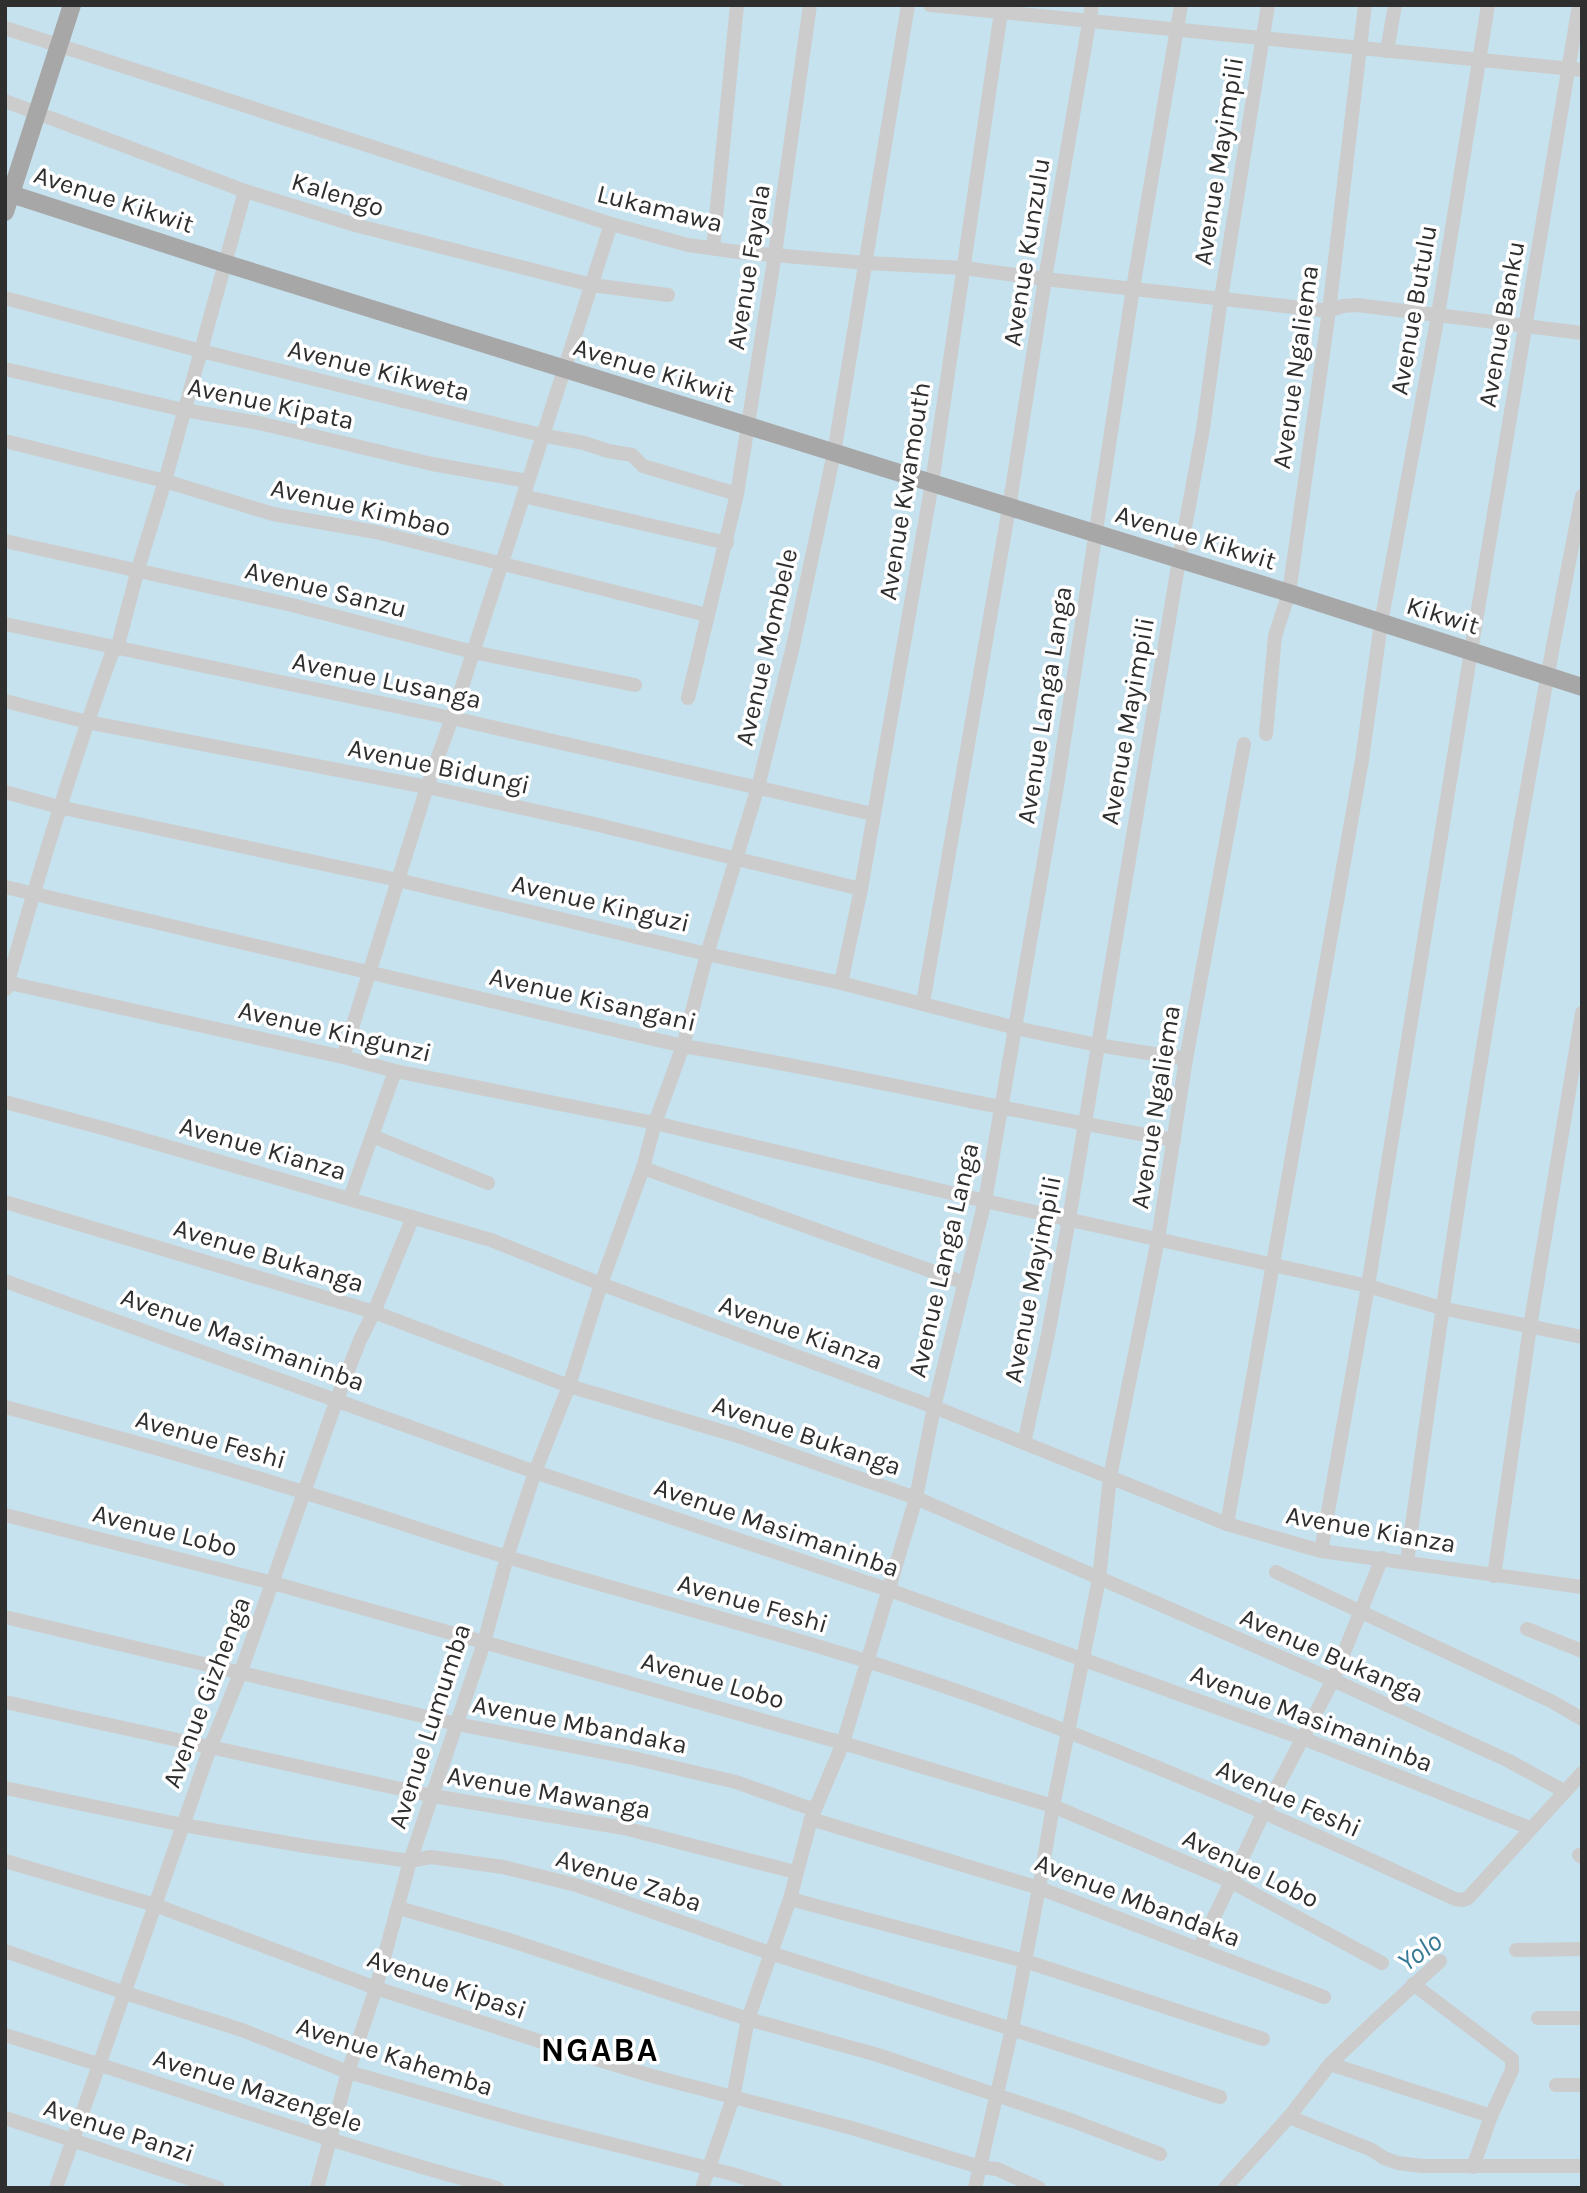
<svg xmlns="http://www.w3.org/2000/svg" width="1587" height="2193" font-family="Karla,sans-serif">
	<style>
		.water { fill: #c6e2ee }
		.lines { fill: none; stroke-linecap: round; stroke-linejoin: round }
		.minor { stroke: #ccc; stroke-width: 14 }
		.major { stroke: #a7a7a7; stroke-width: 18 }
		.labels { text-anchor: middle; stroke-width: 7; stroke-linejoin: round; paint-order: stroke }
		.street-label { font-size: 26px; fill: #2f2f2f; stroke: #fff }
		.water-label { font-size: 28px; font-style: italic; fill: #367a97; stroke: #fff }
		.district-label { font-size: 33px; font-weight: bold; letter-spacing: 2px; fill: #000; stroke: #fff }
	</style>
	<rect width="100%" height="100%" fill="#fff"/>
	<rect class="water" x="5" y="5" width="1577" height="2183"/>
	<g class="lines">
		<g class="minor">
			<path d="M930 5 1582 70"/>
			<path d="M5 28 611 224 688 245 738 252 867 263 964 268 1045 279 1329 311 1343 306 1357 305 1582 333"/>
			<path d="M1387 51 1395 5"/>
			<path d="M5 101 245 191 355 225 592 285 668 295"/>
			<path d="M713 248 737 5"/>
			<path d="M5 298 201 351 541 435 584 443 608 451 632 455 643 466 737 494"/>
			<path d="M5 369 184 410 259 423 432 464 527 481"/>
			<path d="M5 441 165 481 273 514 376 532 707 615"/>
			<path d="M523 496 727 543"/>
			<path d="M5 541 292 605 473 652 635 685"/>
			<path d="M5 624 452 718 873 814"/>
			<path d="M688 698 737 494 775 254 810 5"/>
			<path d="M5 701 87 722 427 787 586 822 861 889"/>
			<path d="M1266 734 1275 636 1289 593 1329 311 1365 5"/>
			<path d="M5 792 59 807 398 880 707 954 841 983 1016 1028 1097 1045 1186 1059"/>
			<path d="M5 887 683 1046C848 1073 1010 1112 1174 1140"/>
			<path d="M5 982 343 1057 395 1071 655 1123 985 1201 1368 1286 1441 1308 1582 1337"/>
			<path d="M841 983 861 889 932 483 1002 5"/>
			<path d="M6 989C38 876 72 763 112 653L117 649 138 569 165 481 245 191"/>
			<path d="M923 1003 1009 508 1045 279 1092 5"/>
			<path d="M343 1057 427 787 452 718 611 224"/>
			<path d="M5 1102 110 1130 491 1240 601 1284 934 1407 1227 1524 1321 1551 1582 1587"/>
			<path d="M372 1136 488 1183"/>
			<path d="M643 1168 965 1283"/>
			<path d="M350 1198 395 1071"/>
			<path d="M5 1202 374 1312 569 1386 738 1436 916 1498 1333 1680 1509 1761 1564 1791"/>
			<path d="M5 1281 535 1472 889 1590 1302 1738 1530 1828"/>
			<path d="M5 1407C107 1434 209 1462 309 1494 375 1514 441 1537 507 1557 662 1604 820 1642 972 1696 1137 1755 1297 1825 1455 1899L1462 1900 1468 1898 1582 1773"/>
			<path d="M1024 1443 1048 1335 1069 1219 1179 560 1203 429 1221 298 1268 5"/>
			<path d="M5 1515 273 1583 843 1743 1053 1806 1230 1881 1382 1963"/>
			<path d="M1227 1524 1362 760 1381 623 1438 315 1488 5"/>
			<path d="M1321 1551 1368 1286 1471 651 1579 5"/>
			<path d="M1407 1562C1455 1205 1512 849 1582 496"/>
			<path d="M1276 1572 1553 1702 1582 1719"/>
			<path d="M1494 1576 1530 1327 1582 1013"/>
			<path d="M5 1617 457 1724 633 1758 736 1782 809 1808 816 1806"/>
			<path d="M1527 1629 1582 1651"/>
			<path d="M5 1702 433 1796 624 1828 795 1872"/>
			<path d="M5 1788 183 1825 305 1846 410 1861 431 1857 503 1867 576 1885 770 1953 1012 2029 1220 2097"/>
			<path d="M811 1819 1039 1888 1324 1997"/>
			<path d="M1579 1855 1582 1857"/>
			<path d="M5 1861 155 1905 376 1988 570 2051 652 2076 852 2128 980 2167 997 2169 1039 2188"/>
			<path d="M790 1899 1025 1961 1263 2039"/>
			<path d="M399 1908 506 1939 748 2019 878 2055 1073 2121 1160 2154"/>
			<path d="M1199 1949 1264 1812 1333 1680 1382 1558"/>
			<path d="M1516 1950 1582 1949"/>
			<path d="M5 1951 125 1993 242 2030 348 2072 531 2124 732 2174 776 2188"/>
			<path d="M1413 1984 1512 2059V2070L1491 2116 1473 2167"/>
			<path d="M1538 2018H1582"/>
			<path d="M5 2035C170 2085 331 2144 497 2188"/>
			<path d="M1330 2064 1491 2116"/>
			<path d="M1556 2085H1582"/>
			<path d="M1289 2117 1372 2150 1384 2158 1398 2163 1422 2166H1582"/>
			<path d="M5 2118 218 2188"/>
			<path d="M56 2188 210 1748 240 1674 337 1399 360 1340 374 1312 413 1217"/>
			<path d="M317 2188 348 2072 376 1988 410 1861 484 1643 507 1557 535 1472 569 1386 601 1284 643 1168 655 1123 683 1046 707 954 758 787 793 646 834 453 908 5"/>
			<path d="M702 2188 733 2098 748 2019 790 1899 811 1819 843 1743 916 1498 934 1407 985 1201 1058 780 1133 288 1181 5"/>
			<path d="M975 2188 1012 2029 1039 1888 1053 1806 1099 1579 1110 1477 1158 1239 1186 1059 1244 744"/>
			<path d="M1225 2188 1289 2117 1330 2064 1378 2018 1440 1961"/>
		</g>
		<g class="major">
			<path d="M11 194 224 263 932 483 1289 593 1582 687"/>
			<path d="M5 212 72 5"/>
		</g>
	</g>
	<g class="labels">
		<g class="street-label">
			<text transform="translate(1218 161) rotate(-81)" y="9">Avenue Mayimpili</text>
			<text transform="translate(338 194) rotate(17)" y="9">Kalengo</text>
			<text transform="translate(114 199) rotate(18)" y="9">Avenue Kikwit</text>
			<text transform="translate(660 208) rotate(14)" y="9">Lukamawa</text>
			<text transform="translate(1026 252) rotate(-81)" y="9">Avenue Kunzulu</text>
			<text transform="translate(748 267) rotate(-81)" y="9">Avenue Fayala</text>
			<text transform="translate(1413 310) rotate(-80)" y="9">Avenue Butulu</text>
			<text transform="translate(1501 324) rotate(-80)" y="9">Avenue Banku</text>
			<text transform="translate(1295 367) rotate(-82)" y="9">Avenue Ngaliema</text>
			<text transform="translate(379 370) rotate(14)" y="9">Avenue Kikweta</text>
			<text transform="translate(654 370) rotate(17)" y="9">Avenue Kikwit</text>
			<text transform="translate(271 403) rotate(12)" y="9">Avenue Kipata</text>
			<text transform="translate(904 491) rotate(-81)" y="9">Avenue Kwamouth</text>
			<text transform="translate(361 507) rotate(13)" y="9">Avenue Kimbao</text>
			<text transform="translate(1196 537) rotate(17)" y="9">Avenue Kikwit</text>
			<text transform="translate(326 589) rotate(14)" y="9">Avenue Sanzu</text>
			<text transform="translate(1443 615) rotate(17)" y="9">Kikwit</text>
			<text transform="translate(766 647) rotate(-77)" y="9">Avenue Mombele</text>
			<text transform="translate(387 680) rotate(12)" y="9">Avenue Lusanga</text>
			<text transform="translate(1044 705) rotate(-81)" y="9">Avenue Langa Langa</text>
			<text transform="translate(1127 721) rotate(-80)" y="9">Avenue Mayimpili</text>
			<text transform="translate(439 766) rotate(12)" y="9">Avenue Bidungi</text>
			<text transform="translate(601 903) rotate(13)" y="9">Avenue Kinguzi</text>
			<text transform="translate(593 999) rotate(13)" y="9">Avenue Kisangani</text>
			<text transform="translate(335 1031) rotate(13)" y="9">Avenue Kingunzi</text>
			<text transform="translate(1155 1107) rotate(-81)" y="9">Avenue Ngaliema</text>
			<text transform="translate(263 1148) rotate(16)" y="9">Avenue Kianza</text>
			<text transform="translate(269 1255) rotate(17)" y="9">Avenue Bukanga</text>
			<text transform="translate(943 1260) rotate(-77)" y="9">Avenue Langa Langa</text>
			<text transform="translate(1032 1279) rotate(-79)" y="9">Avenue Mayimpili</text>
			<text transform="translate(801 1332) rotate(20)" y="9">Avenue Kianza</text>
			<text transform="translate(243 1339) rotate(20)" y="9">Avenue Masimaninba</text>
			<text transform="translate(807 1435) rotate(19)" y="9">Avenue Bukanga</text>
			<text transform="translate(211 1439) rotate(16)" y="9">Avenue Feshi</text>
			<text transform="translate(777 1527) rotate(19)" y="9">Avenue Masimaninba</text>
			<text transform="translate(1371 1529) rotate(10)" y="9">Avenue Kianza</text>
			<text transform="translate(165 1530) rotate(14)" y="9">Avenue Lobo</text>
			<text transform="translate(753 1603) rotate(16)" y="9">Avenue Feshi</text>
			<text transform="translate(1332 1655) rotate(24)" y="9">Avenue Bukanga</text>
			<text transform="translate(713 1680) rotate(16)" y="9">Avenue Lobo</text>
			<text transform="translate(206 1692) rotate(-69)" y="9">Avenue Gizhenga</text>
			<text transform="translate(1312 1718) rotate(21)" y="9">Avenue Masimaninba</text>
			<text transform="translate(580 1724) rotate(11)" y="9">Avenue Mbandaka</text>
			<text transform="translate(429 1726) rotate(-72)" y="9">Avenue Lumumba</text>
			<text transform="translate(549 1792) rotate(10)" y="9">Avenue Mawanga</text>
			<text transform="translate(1289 1798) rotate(24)" y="9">Avenue Feshi</text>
			<text transform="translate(1251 1868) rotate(26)" y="9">Avenue Lobo</text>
			<text transform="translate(629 1880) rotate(18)" y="9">Avenue Zaba</text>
			<text transform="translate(1138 1900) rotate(21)" y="9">Avenue Mbandaka</text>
			<text transform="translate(447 1984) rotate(19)" y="9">Avenue Kipasi</text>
			<text transform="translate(395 2056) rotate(18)" y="9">Avenue Kahemba</text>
			<text transform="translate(258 2090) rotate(18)" y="9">Avenue Mazengele</text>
			<text transform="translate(119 2130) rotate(18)" y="9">Avenue Panzi</text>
		</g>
		<g class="water-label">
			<text transform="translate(1419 1951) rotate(-36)" y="10">Yolo</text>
		</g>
		<g class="district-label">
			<text x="600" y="2061">NGABA</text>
		</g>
	</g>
	<rect width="1587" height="2193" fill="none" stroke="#2f2f2f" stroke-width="14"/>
</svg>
